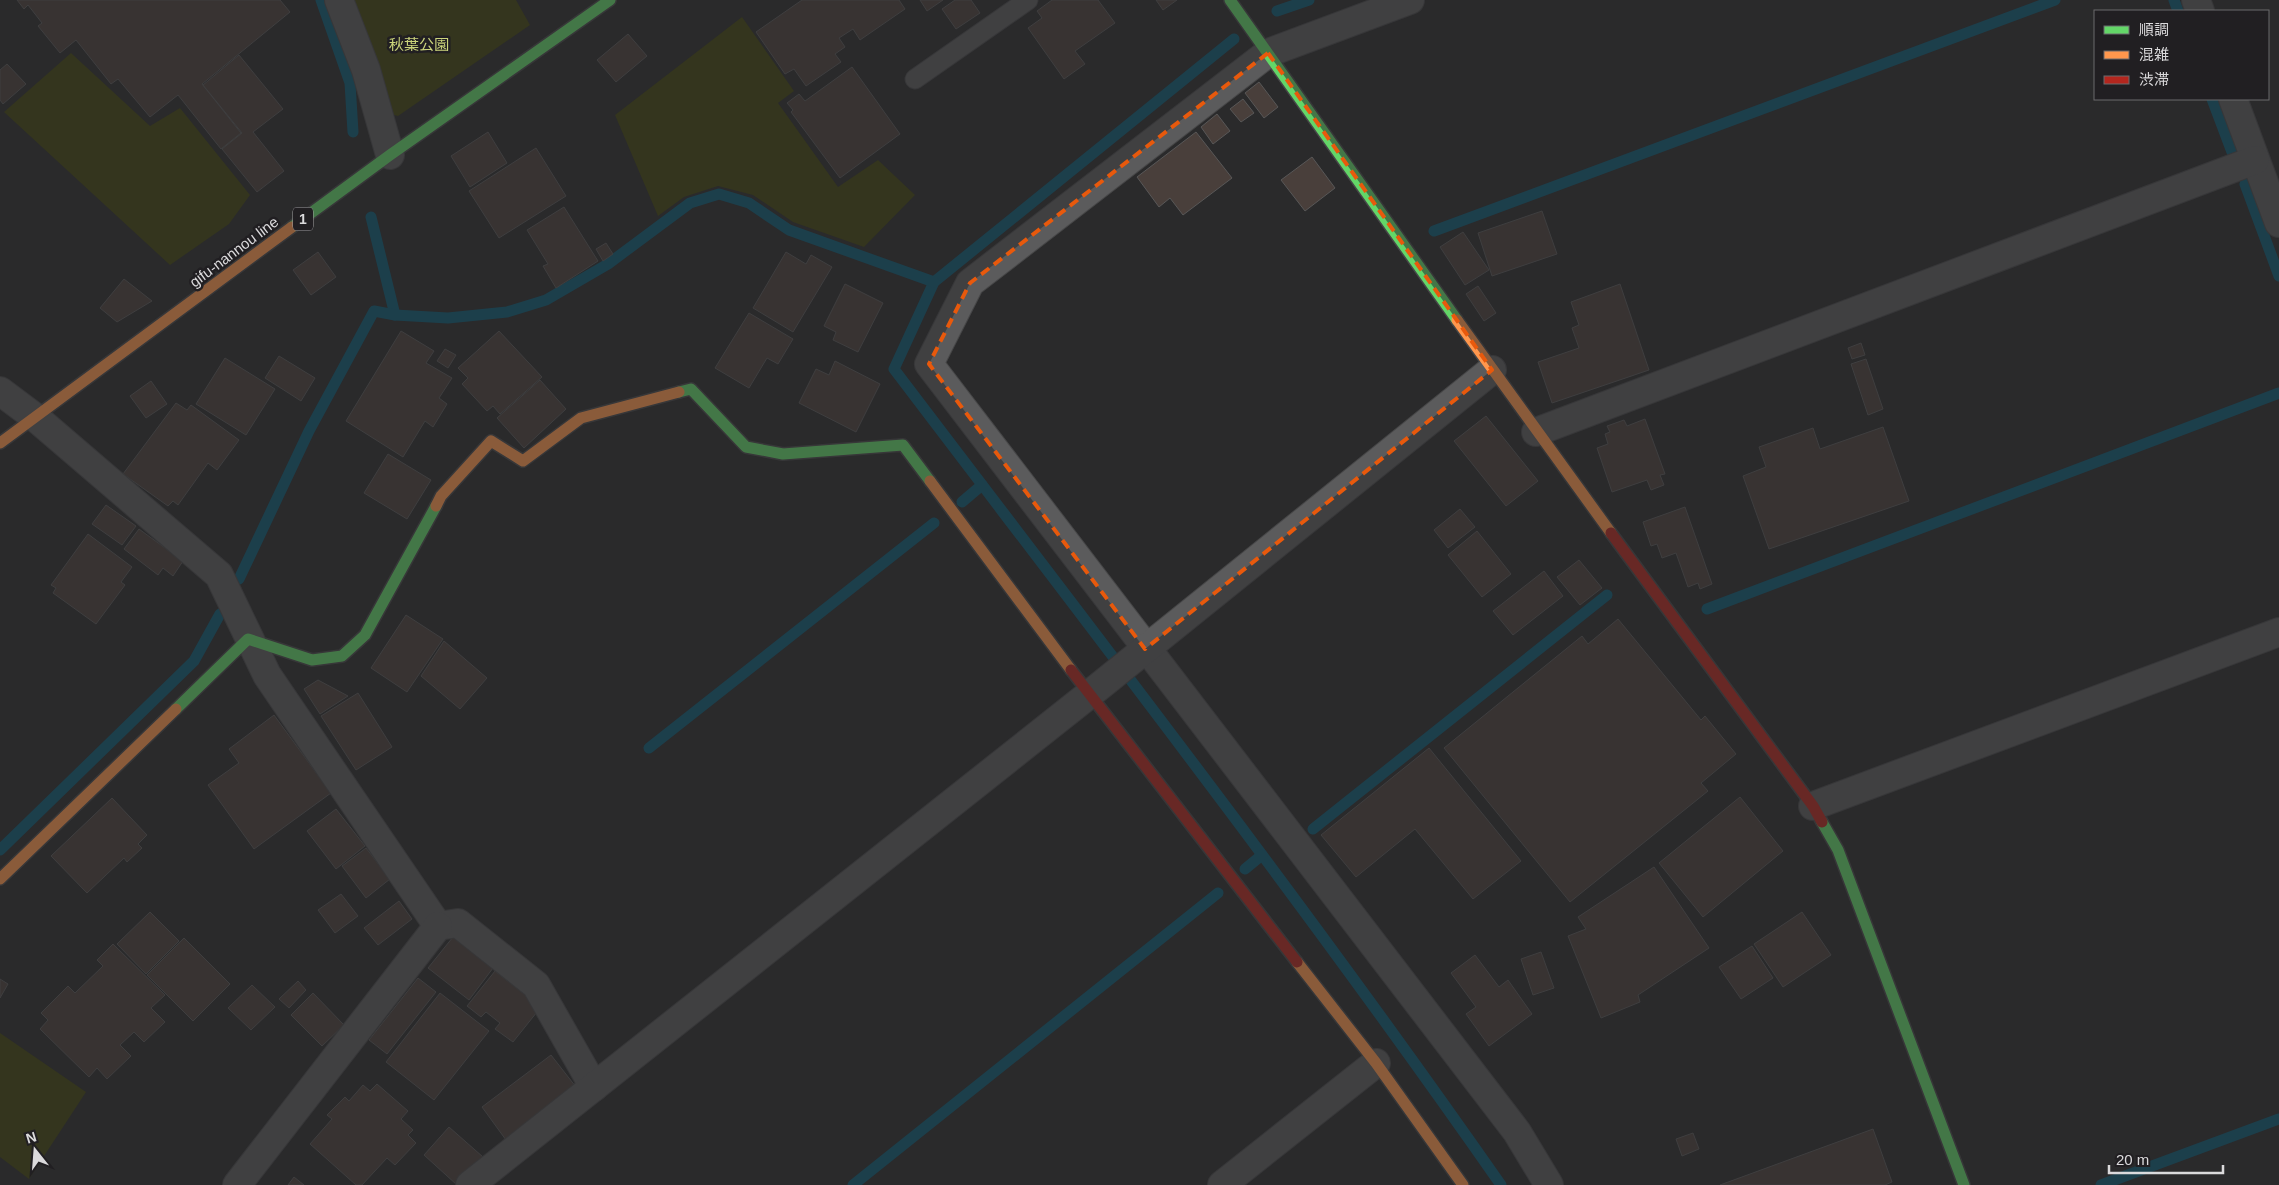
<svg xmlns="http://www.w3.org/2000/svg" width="2279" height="1185" font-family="Helvetica,'Noto Sans JP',sans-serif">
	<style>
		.green { fill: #40430e }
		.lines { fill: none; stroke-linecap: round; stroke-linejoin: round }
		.stream { stroke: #0d5972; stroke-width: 11 }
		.building { fill: #493f3b; stroke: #585757 }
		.lane-casing { stroke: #474748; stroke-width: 21 }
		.street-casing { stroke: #474748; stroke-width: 30 }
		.fast-casing { stroke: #474748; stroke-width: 14 }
		.slow-casing { stroke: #474748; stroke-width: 14 }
		.jam-casing { stroke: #474748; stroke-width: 14 }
		.lane { stroke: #5b5b5c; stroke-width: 19 }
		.street { stroke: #5b5b5c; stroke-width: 28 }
		.fast { stroke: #63d668; stroke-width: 11 }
		.slow { stroke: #ff974d; stroke-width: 11 }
		.jam { stroke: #b3261e; stroke-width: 11 }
		.marked { fill: none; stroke: #e8590c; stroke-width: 4; stroke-dasharray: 10 6; stroke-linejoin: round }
		.labels { text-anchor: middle; stroke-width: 5; stroke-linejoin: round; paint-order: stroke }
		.shield { fill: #211f22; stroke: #a3a2a4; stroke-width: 1 }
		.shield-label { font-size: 14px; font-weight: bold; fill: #dbdadc }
		.park-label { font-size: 15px; fill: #cbd47b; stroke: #211f22 }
		.street-label { font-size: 15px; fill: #dbdadc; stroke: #211f22 }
	</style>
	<rect width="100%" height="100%" fill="#2a2a2b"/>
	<g class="green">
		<path d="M354 0H516L530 25 398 116 386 113 373 51Z"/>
		<path d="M742 17 794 91 778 103 838 187 878 160 915 195 864 247 793 222 753 195 718 186 684 197 658 216 615 115Z"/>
		<path d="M71 53 150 126 180 108 250 195 229 224 170 265 4 112Z"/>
		<path d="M0 1033 86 1092 29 1179 0 1157Z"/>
	</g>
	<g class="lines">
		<g class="stream">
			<path d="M321 0 350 83 353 132"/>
			<path d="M2174 0 2178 11"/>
			<path d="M1277 11 1309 0"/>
			<path d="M1234 39 934 282 894 369C1099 639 1307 907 1501 1185"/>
			<path d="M2212 99 2232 152"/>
			<path d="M2245 184 2279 276"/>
			<path d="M371 217 395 315"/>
			<path d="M1434 231 2055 0"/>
			<path d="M962 502 982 485"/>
			<path d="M239 579 309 431 374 311 395 315 448 318 507 312 546 300 608 264 690 203 719 194 749 203 789 230 934 282"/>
			<path d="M1707 609 2279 393"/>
			<path d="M649 748 934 523"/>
			<path d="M1313 829 1607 595"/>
			<path d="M0 850 194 661 220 614"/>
			<path d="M1245 869 1262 855"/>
			<path d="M853 1185 1218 893"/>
			<path d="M2101 1185 2279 1119"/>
		</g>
	</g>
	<g class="building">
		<path d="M17 0H280L290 12 202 84 241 133 221 149 178 95 150 117 118 79 111 84 76 40 60 53 38 26 42 23 28 5 24 9Z"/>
		<path d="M802 0H899L905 9 860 40 853 29 839 38 845 47 835 54 841 62 806 86 794 69 785 74 756 32Z"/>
		<path d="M920 0H943L927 11Z"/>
		<path d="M955 0H971L980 13 956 29 942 9Z"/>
		<path d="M1052 0H1098L1115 23 1075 51 1085 64 1064 79 1028 28 1042 18 1037 11Z"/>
		<path d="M1156 0H1177L1163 10Z"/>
		<path d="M628 34 647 56 616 82 597 60Z"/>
		<path d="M239 55 283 109 253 132 284 171 257 192 222 149 242 133 203 85Z"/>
		<path d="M7 64 26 84 3 104 0 100V70Z"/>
		<path d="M852 67 900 134 840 178 791 112 793 110 787 103 799 94 805 101Z"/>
		<path d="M1259 82 1278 107 1264 118 1245 93Z"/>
		<path d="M1243 99 1254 113 1241 122 1230 109Z"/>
		<path d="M1217 114 1230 131 1213 144 1201 127Z"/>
		<path d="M488 132 507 163 470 187 451 156Z"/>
		<path d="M1196 132 1232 178 1183 215 1170 198 1159 207 1137 177Z"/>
		<path d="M536 148 566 196 499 238 469 191Z"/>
		<path d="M1312 157 1335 188 1305 211 1281 180Z"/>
		<path d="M564 207 598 261 556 288 543 266 548 264 527 230Z"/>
		<path d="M1542 211 1557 254 1492 276 1478 233Z"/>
		<path d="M1463 232 1489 270 1465 285 1440 247Z"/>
		<path d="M606 243 613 254 603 261 596 249Z"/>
		<path d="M318 252 336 277 311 295 293 270Z"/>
		<path d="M786 252 806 264 811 255 832 267 793 332 753 308Z"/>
		<path d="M124 279 152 301 117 322 100 308Z"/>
		<path d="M845 284 883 303 858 352 833 340 836 332 824 326Z"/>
		<path d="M1620 284 1649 370 1552 403 1538 362 1579 348 1572 328 1579 325 1571 302Z"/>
		<path d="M1478 286 1496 313 1484 321 1466 294Z"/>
		<path d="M749 313 793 339 778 364 767 358 749 388 715 368Z"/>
		<path d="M401 331 434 351 426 363 452 378 439 398 447 404 433 427 425 421 403 457 346 421Z"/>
		<path d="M499 331 542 377 500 414 493 406 487 411 462 384 468 378 458 368Z"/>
		<path d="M1861 343 1865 355 1852 359 1848 348Z"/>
		<path d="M445 349 456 355 448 368 437 361Z"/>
		<path d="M279 356 315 378 301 401 265 378Z"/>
		<path d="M225 358 275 389 246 435 196 404Z"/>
		<path d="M1866 359 1883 409 1868 415 1851 364Z"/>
		<path d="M835 361 880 384 856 432 799 403 816 369 829 375Z"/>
		<path d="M540 380 566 409 524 448 497 418Z"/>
		<path d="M151 381 167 404 146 418 130 396Z"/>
		<path d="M176 403 187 410 191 405 239 440 217 470 208 463 178 505 173 501 168 506 123 474Z"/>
		<path d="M1486 416 1538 481 1506 506 1454 441Z"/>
		<path d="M1645 419 1665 474 1660 475 1664 485 1651 490 1647 480 1612 492 1597 448 1608 444 1605 434 1610 432 1607 426 1624 420 1627 426Z"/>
		<path d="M1883 427 1909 501 1769 549 1743 476 1766 467 1759 447 1813 428 1820 449Z"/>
		<path d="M388 454 431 480 407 519 364 493Z"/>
		<path d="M106 505 136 526 122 545 92 524Z"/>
		<path d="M1685 507 1712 584 1700 589 1698 583 1688 587 1676 553 1662 558 1657 544 1651 546 1643 522Z"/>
		<path d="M1460 509 1475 527 1448 548 1434 530Z"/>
		<path d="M139 529 183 561 173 576 163 568 158 575 124 549Z"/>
		<path d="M1477 531 1511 574 1482 597 1448 555Z"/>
		<path d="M88 534 132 567 121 582 125 585 96 624 53 593 56 588 51 585Z"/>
		<path d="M1579 560 1602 588 1580 605 1557 577Z"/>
		<path d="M1544 571 1563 596 1513 635 1493 611Z"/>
		<path d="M406 615 443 639 407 692 371 668Z"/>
		<path d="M1618 619 1701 720 1705 716 1736 754 1701 783 1708 791 1570 902 1444 748 1582 636 1588 644Z"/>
		<path d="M444 641 487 678 460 709 421 676Z"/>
		<path d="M318 680 348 696 320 714 304 689Z"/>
		<path d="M358 693 392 747 356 770 321 716Z"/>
		<path d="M274 715 331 793 254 849 208 785 239 763 229 749Z"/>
		<path d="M1429 748 1521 861 1473 899 1415 829 1356 877 1321 835Z"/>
		<path d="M1740 797 1783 851 1703 917 1659 863Z"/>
		<path d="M112 798 147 835 138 844 142 848 127 862 124 858 87 893 51 856Z"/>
		<path d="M336 809 365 846 336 869 307 831Z"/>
		<path d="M366 848 390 879 366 898 342 866Z"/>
		<path d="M1654 867 1709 948 1638 995 1640 1002 1601 1018 1568 936 1586 929 1578 917Z"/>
		<path d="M341 894 358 916 335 933 318 910Z"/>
		<path d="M399 901 412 919 378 945 364 928Z"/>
		<path d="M150 912 179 941 146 974 117 944Z"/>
		<path d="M1802 912 1831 955 1783 987 1754 944Z"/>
		<path d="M453 937 493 968 469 1000 428 968Z"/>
		<path d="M184 938 230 984 193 1021 147 975Z"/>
		<path d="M113 944 165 995 151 1008 165 1022 144 1042 134 1032 120 1045 131 1056 107 1079 97 1068 89 1077 40 1029 48 1020 41 1013 68 986 75 993 103 966 97 960Z"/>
		<path d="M1752 946 1773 978 1741 999 1719 967Z"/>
		<path d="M1541 952 1554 988 1533 995 1521 959Z"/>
		<path d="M1475 955 1499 987 1508 980 1532 1014 1489 1046 1466 1014 1476 1007 1451 973Z"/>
		<path d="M495 971 541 1007 513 1042 495 1029 500 1023 486 1012 481 1017 467 1006Z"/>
		<path d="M418 978 436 992 387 1054 369 1040Z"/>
		<path d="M0 979 8 984 0 998Z"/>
		<path d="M298 981 306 990 289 1008 279 999Z"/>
		<path d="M252 985 275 1007 251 1030 228 1008Z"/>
		<path d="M313 993 344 1025 322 1046 291 1015Z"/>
		<path d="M440 993 489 1031 434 1100 386 1062Z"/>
		<path d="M551 1055 576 1087 506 1140 482 1107Z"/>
		<path d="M377 1084 408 1111 401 1119 413 1130 408 1135 416 1143 395 1165 387 1158 362 1185H356L310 1144 332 1119 327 1115 345 1097 349 1101 363 1085 370 1091Z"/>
		<path d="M449 1127 483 1157 457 1185 424 1155Z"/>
		<path d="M1873 1129 1892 1182 1885 1185H1720Z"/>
		<path d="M1693 1133 1699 1149 1682 1156 1676 1139Z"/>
		<path d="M294 1177 304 1185H288Z"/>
	</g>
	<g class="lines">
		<g class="lane-casing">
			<path id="lane" d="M915 79 1028 0"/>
		</g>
		<g class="street-casing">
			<g id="street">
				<path d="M339 0 366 70 390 155"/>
				<path d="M1410 0 1268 53 970 283 929 364 1517 1132 1549 1185"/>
				<path d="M2196 0 2200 11"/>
				<path d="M2233 99 2279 223"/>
				<path d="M0 391 36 418 219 575 267 675 438 926 458 923 536 985 594 1087"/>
				<path d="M1536 432 2255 160"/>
				<path d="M1813 806 2279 632"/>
				<path d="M237 1185 438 926"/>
				<path d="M470 1185 1101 685 1492 370"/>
				<path d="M1222 1185 1376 1063"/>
			</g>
		</g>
		<g class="fast-casing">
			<g id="fast">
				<path d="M1230 0 1457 320"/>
				<path d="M292 227 390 155 610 0"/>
				<path d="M679 392 691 389 746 447 783 454 903 445 930 481"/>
				<path d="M176 709 248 639 312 660 342 656 365 635 436 506"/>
				<path d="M1822 822 1838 850 1964 1185"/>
			</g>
		</g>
		<g class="slow-casing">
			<g id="slow">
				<path d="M1457 320 1611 533"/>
				<path d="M0 443 292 227"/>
				<path d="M930 481 1071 670"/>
				<path d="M436 506 441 496 491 441 523 461 581 418 679 392"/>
				<path d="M0 879 176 709"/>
				<path d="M1297 962 1376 1063 1463 1185"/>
			</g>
		</g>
		<g class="jam-casing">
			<g id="jam">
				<path d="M1611 533 1813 806 1822 822"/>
				<path d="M1071 670 1297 962"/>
			</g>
		</g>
		<use href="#lane" class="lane"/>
		<use href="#street" class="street"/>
		<use href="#fast" class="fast"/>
		<use href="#slow" class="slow"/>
		<use href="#jam" class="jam"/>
	</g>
	<path d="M0 0H2279V1185H0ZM1268 53 1492 370 1145 649 929 364 970 283Z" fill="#2a2a2b" fill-opacity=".55" fill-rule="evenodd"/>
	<path class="marked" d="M1268 53 1492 370 1145 649 929 364 970 283Z"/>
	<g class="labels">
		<rect class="shield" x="293" y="207.5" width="20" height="23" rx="4"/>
		<g class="shield-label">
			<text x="303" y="224">1</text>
		</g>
		<g class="park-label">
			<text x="419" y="50">秋葉公園</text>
		</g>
		<g class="street-label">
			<text transform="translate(234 252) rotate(-37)" y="5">gifu-nannou line</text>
		</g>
	</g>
	<rect x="2094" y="10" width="175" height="90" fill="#211f22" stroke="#6b6a6c"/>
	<rect x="2104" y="26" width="25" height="8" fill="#63d668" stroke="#6b6a6c"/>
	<text x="2139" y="35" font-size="15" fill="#dbdadc">順調</text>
	<rect x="2104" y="51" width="25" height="8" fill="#ff974d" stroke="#6b6a6c"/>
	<text x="2139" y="60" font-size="15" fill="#dbdadc">混雑</text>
	<rect x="2104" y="76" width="25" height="8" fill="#b3261e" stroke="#6b6a6c"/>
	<text x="2139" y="85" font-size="15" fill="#dbdadc">渋滞</text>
	<g transform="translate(35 1150) rotate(343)" stroke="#211f22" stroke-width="4" paint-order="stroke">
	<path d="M0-4L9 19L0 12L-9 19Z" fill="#dbdadc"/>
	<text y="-8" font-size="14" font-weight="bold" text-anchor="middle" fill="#dbdadc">N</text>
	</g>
	<path d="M2109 1165v8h114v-8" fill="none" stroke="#dbdadc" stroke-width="2.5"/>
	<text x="2116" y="1165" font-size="15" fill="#dbdadc" stroke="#211f22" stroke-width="4" paint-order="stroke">20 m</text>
</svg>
